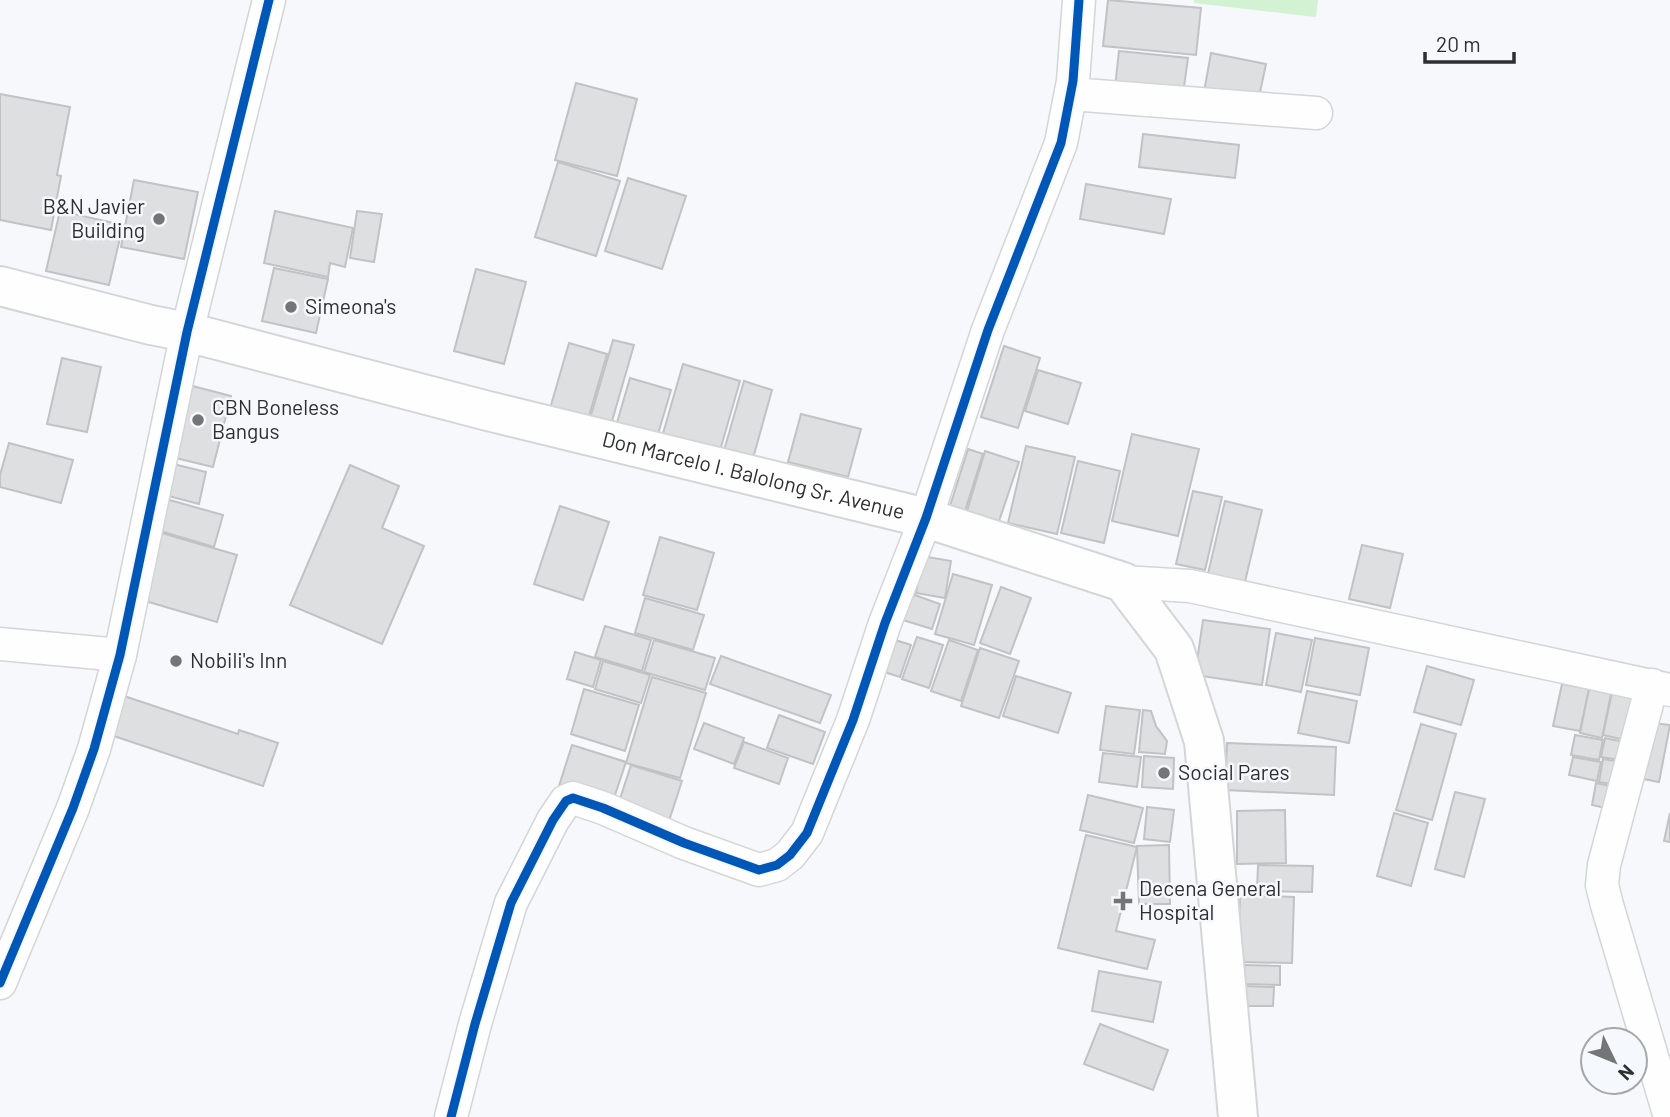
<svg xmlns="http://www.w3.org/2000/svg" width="1670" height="1117" font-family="Barlow,sans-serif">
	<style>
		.green { fill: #d3f1d3 }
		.building { fill: #dedfe1; stroke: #c1c2c4; stroke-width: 2 }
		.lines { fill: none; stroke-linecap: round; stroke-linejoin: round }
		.minor-casing { stroke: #d3d5d6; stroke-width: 35 }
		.primary-casing { stroke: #d3d5d6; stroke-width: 42 }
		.minor { stroke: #fefefe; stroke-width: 32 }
		.primary { stroke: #fefefe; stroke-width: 38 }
		.cycleway-casing { stroke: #f5f8fc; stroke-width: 13 }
		.cycleway { stroke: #0057b8; stroke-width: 9 }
		.poi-dot { fill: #737576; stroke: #f5f8fc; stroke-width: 2.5 }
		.labels { text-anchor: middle; stroke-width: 5; stroke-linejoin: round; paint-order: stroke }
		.poi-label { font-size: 21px; fill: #2d2e2f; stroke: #f5f8fc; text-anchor: start }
		.street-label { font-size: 21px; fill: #2d2e2f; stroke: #f5f8fc }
	</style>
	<rect width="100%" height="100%" fill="#f6f8fb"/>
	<path class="green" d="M1194 0H1318L1316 17 1194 3Z"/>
	<g class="building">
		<path d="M1108 0 1201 8 1196 55 1103 46Z"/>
		<path d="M1119 51 1188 58 1183 94 1115 87Z"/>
		<path d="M1211 53 1266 64 1258 102 1204 92Z"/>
		<path d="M576 83 637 99 617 176 555 160Z"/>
		<path d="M0 94 70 107 57 175 61 176 51 230 0 220Z"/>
		<path d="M1143 134 1239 145 1235 178 1139 167Z"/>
		<path d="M558 162 620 181 596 256 535 237Z"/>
		<path d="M628 178 686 196 662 269 605 251Z"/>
		<path d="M134 180 198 192 184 259 121 247Z"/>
		<path d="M1086 184 1171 199 1164 234 1080 219Z"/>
		<path d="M60 211 123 225 109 285 46 271Z"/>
		<path d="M275 211 353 228 345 267 330 263 328 277 264 263Z"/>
		<path d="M357 211 382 214 374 262 350 258Z"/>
		<path d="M274 268 328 279 316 333 262 321Z"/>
		<path d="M476 269 526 282 504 364 454 351Z"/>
		<path d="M613 340 634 345 610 428 589 422Z"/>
		<path d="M569 343 607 354 585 430 547 419Z"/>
		<path d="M1004 346 1040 358 1018 428 981 417Z"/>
		<path d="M62 358 101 367 87 432 47 424Z"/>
		<path d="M683 364 740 381 719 454 662 437Z"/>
		<path d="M1038 370 1081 383 1068 424 1025 411Z"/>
		<path d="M630 378 671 390 655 444 614 433Z"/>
		<path d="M744 381 772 390 752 462 723 454Z"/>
		<path d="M181 383 231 396 213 467 163 455Z"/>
		<path d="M801 414 861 429 848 477 788 462Z"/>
		<path d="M1132 434 1199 449 1178 536 1112 521Z"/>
		<path d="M9 443 73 460 61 503 0 487V475Z"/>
		<path d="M1026 446 1075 457 1057 534 1008 523Z"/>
		<path d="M968 449 983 454 965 511 950 506Z"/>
		<path d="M985 451 1019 462 999 521 967 511Z"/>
		<path d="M1078 461 1120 471 1104 543 1061 533Z"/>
		<path d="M169 463 206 472 199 504 161 494Z"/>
		<path d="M350 465 399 486 382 528 424 546 382 644 290 605Z"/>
		<path d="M1193 491 1222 497 1205 570 1176 564Z"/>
		<path d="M166 499 223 515 214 547 157 530Z"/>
		<path d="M1225 501 1262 510 1244 586 1207 578Z"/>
		<path d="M560 506 609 522 583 600 534 584Z"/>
		<path d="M155 531 237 555 217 622 135 598Z"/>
		<path d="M660 537 714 553 697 610 643 595Z"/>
		<path d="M1362 545 1403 554 1390 608 1349 599Z"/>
		<path d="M922 556 951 561 945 598 916 593Z"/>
		<path d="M953 574 992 585 974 645 935 634Z"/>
		<path d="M1001 587 1031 598 1010 654 980 643Z"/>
		<path d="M912 594 940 604 932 629 903 620Z"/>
		<path d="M645 598 704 615 693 650 635 633Z"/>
		<path d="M1203 620 1270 629 1262 685 1195 675Z"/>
		<path d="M605 626 651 640 642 671 595 657Z"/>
		<path d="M1276 633 1312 640 1301 692 1266 685Z"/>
		<path d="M917 637 943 645 929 688 902 679Z"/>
		<path d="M889 638 911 645 900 677 878 670Z"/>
		<path d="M1315 638 1369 648 1360 695 1306 685Z"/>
		<path d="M654 640 715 658 705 690 644 672Z"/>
		<path d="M949 640 978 650 961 701 931 691Z"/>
		<path d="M980 648 1019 661 999 718 961 706Z"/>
		<path d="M575 652 601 660 593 687 567 679Z"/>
		<path d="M721 656 831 695 820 723 710 684Z"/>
		<path d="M603 661 650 675 641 703 595 689Z"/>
		<path d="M1427 666 1474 680 1461 725 1414 712Z"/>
		<path d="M1016 676 1071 693 1058 733 1003 716Z"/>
		<path d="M652 677 706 693 680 778 626 763Z"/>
		<path d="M1562 684 1589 689 1580 731 1553 726Z"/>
		<path d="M584 689 639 705 625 751 571 734Z"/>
		<path d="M1589 689 1611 694 1602 738 1580 733Z"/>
		<path d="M1307 691 1357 701 1349 743 1298 733Z"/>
		<path d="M1612 692 1633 697 1625 740 1603 735Z"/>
		<path d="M115 693 238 734 239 730 278 743 263 786 102 732Z"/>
		<path d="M1106 706 1140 710 1134 754 1100 750Z"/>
		<path d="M1143 710 1151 711 1156 726 1167 741 1165 754 1139 752Z"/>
		<path d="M779 715 825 732 813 764 767 748Z"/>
		<path d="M704 723 744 738 734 764 694 749Z"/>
		<path d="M1654 723 1670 725 1659 782 1643 779Z"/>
		<path d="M1421 724 1456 734 1432 820 1396 810Z"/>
		<path d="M1575 735 1603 740 1599 760 1571 755Z"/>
		<path d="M1605 738 1624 742 1620 760 1601 757Z"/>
		<path d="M744 742 788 758 779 784 734 768Z"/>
		<path d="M1227 743 1336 747 1334 795 1225 790Z"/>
		<path d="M572 745 626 762 611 807 558 789Z"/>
		<path d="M1103 753 1141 757 1137 787 1099 782Z"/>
		<path d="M1144 756 1174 758 1173 789 1142 787Z"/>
		<path d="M1573 757 1601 762 1597 781 1569 775Z"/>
		<path d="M1603 759 1620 762 1616 785 1599 782Z"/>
		<path d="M631 765 682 781 667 827 616 811Z"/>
		<path d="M1596 783 1614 787 1610 809 1592 805Z"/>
		<path d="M1455 792 1485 799 1464 877 1435 869Z"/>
		<path d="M1088 795 1143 808 1134 843 1080 830Z"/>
		<path d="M1147 807 1174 810 1170 842 1144 839Z"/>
		<path d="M1285 810 1286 863 1237 864V811Z"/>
		<path d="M1394 813 1428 823 1411 886 1377 876Z"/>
		<path d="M1670 813V842L1664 841Z"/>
		<path d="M1086 835 1137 847 1116 931 1155 940 1147 969 1058 948Z"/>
		<path d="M1169 845 1170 904H1139L1137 846Z"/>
		<path d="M1258 865 1313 866 1312 892 1257 891Z"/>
		<path d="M1240 895 1294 897 1292 963 1238 962Z"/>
		<path d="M1244 965 1280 966V985L1243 984Z"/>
		<path d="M1099 971 1161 982 1153 1022 1092 1011Z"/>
		<path d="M1242 986 1274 987 1273 1006H1241Z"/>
		<path d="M1100 1024 1168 1050 1153 1090 1084 1064Z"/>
	</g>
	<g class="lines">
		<g class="minor-casing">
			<g id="minor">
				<path d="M1071 94 1316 113"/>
				<path d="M1123 582 1190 586 1670 690"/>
				<path d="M0 644 120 655"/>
				<path d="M1652 685 1604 865 1602 885 1607 905 1670 1117"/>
				<path d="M0 983 73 808 94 749 120 655 187 332 269 0"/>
				<path d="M451 1117 475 1024 511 903 553 820 566 801 573 798 603 808 684 843 759 870 777 865 790 855 807 833 853 720 885 623 926 518 988 330 1061 143 1073 81 1079 0"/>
			</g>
		</g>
		<g class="primary-casing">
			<g id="primary">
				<path id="s1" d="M0 286 151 325 187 332 484 410 926 518 1123 582 1174 649 1204 741 1238 1117"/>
			</g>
		</g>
		<use href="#minor" class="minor"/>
		<use href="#primary" class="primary"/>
		<g class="cycleway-casing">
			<g id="cycleway">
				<path d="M0 983 73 808 94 749 120 655 187 332 269 0"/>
				<path d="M451 1117 475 1024 511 903 553 820 566 801 573 798 603 808 684 843 759 870 777 865 790 855 807 833 853 720 885 623 926 518 988 330 1061 143 1073 81 1079 0"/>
			</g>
		</g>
		<use href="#cycleway" class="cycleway"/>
	</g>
	<g class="poi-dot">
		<circle cx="159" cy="219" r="7"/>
		<circle cx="291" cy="307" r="7"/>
		<circle cx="198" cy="420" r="7"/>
		<circle cx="176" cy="661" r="7"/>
		<circle cx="1164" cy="773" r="7"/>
		<path d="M1119.5 890.5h7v7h7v7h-7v7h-7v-7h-7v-7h7z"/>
	</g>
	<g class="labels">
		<g class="poi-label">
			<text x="145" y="214" text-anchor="end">B&amp;N Javier<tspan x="145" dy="24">Building</tspan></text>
			<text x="305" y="314">Simeona's</text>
			<text x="212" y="415">CBN Boneless<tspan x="212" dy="24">Bangus</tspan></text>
			<text x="190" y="668">Nobili's Inn</text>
			<text x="1178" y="780">Social Pares</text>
			<text x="1139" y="896">Decena General<tspan x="1139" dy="24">Hospital</tspan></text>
		</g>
		<g class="street-label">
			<text dy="7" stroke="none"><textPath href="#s1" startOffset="777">Don Marcelo I. Balolong Sr. Avenue</textPath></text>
		</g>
	</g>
	<g transform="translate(1614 1061) rotate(133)"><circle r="33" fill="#f5f8fc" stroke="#a5a7aa" stroke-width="2"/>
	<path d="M0-5L12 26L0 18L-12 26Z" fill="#737576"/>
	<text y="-10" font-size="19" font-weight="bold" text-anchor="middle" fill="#2d2e2f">N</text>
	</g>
	<path d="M1425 52v10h89v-10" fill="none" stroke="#2d2e2f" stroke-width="3.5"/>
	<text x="1436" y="52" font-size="21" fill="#2d2e2f" stroke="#f5f8fc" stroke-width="5" paint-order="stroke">20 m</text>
</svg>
